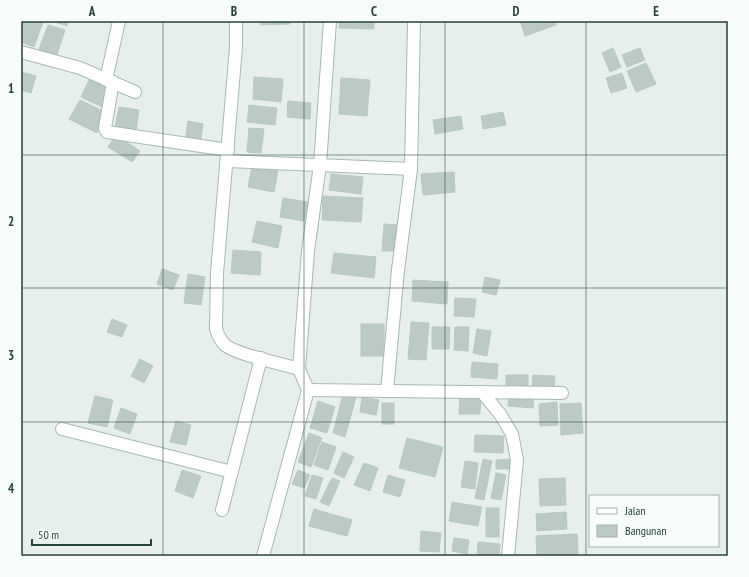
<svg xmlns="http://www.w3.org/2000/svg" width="749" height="577" font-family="'PT Sans Narrow',sans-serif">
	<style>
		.building { fill: #bbcac4; stroke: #b8c9c2 }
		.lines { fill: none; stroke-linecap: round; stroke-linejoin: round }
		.minor-casing { stroke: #a8b8b2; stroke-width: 14 }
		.minor { stroke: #fff; stroke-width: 12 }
		.grid { fill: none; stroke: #24423a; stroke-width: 1; stroke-opacity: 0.55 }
		.neatline { fill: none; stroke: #24423a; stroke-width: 1.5 }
		.grid-label { font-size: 13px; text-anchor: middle; font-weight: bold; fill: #24423a }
	</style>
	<rect width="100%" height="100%" fill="#e6efeb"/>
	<g class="building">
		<path d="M23 21 43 22 34 47 21 42V27Z"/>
		<path d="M52 21H68L67 26Z"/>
		<path d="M261 21H290V24L261 25Z"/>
		<path d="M340 21H374V29L339 28Z"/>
		<path d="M520 21H555L556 25 525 36Z"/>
		<path d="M48 25 65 30 57 55 39 49Z"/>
		<path d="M613 48 621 67 610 72 602 53Z"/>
		<path d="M640 48 645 60 627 67 622 55Z"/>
		<path d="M646 63 656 84 636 92 627 71Z"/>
		<path d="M21 72 36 76 31 93 21 90Z"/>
		<path d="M622 73 627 88 611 93 606 78Z"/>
		<path d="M254 77 283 79 281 102 253 99Z"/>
		<path d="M90 78 111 87 102 107 81 97Z"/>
		<path d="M341 78 370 80 367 116 339 114Z"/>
		<path d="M80 100 107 113 97 133 69 119Z"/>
		<path d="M288 101 311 103 310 119 287 117Z"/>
		<path d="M249 105 277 108 275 125 247 122Z"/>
		<path d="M119 107 139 110 136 131 115 128Z"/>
		<path d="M503 112 506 125 483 129 481 116Z"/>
		<path d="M461 116 463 129 435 134 433 120Z"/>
		<path d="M188 121 203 124 200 144 185 141Z"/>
		<path d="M249 128 264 129 261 153 247 152Z"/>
		<path d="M116 135 140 151 132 162 108 147Z"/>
		<path d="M252 166 278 171 274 192 248 187Z"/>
		<path d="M454 172 455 192 423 195 421 174Z"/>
		<path d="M331 174 363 177 361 194 329 190Z"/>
		<path d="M323 196 363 198 361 222 322 220Z"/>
		<path d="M283 198 308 202 304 221 280 217Z"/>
		<path d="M257 221 282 226 278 248 252 242Z"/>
		<path d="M384 224 399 225 397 251H382Z"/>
		<path d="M233 250 261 252 260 275 231 273Z"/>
		<path d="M334 253 376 257 374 278 331 273Z"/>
		<path d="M162 269 179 275 173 290 157 284Z"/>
		<path d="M188 274 205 277 201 305 184 303Z"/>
		<path d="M485 277 500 280 496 295 482 292Z"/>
		<path d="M413 280 448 282 447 304 412 301Z"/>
		<path d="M455 298 476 299 474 317 454 316Z"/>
		<path d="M112 319 127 325 122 337 107 332Z"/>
		<path d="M411 322 429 323 426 360 408 359Z"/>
		<rect x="361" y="324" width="23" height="32"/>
		<path d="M432 327H450L449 349H432Z"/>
		<path d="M455 327H469L468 351 454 350Z"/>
		<path d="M477 329 491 331 487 356 473 353Z"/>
		<path d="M140 359 153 366 144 383 131 376Z"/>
		<path d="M472 362 498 364 497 379 471 377Z"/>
		<rect x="506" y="375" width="22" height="14"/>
		<path d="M533 375 555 376 554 389 532 388Z"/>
		<path d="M460 393 481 394 480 414H459Z"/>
		<path d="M343 394 356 397 345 437 333 433Z"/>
		<path d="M509 394 534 395 533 408 508 406Z"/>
		<path d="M95 396 113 400 107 427 88 423Z"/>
		<path d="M362 397 379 400 376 415 360 412Z"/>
		<path d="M318 401 335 407 327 433 310 428Z"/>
		<path d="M557 402 558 425 540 426 539 404Z"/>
		<rect x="382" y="403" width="12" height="21"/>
		<path d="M581 403 583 433 561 435 560 404Z"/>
		<path d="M121 408 137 414 130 434 114 428Z"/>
		<path d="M176 421 191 425 186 445 170 442Z"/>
		<path d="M309 433 322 438 311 467 298 462Z"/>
		<path d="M475 435 504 436 503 453 474 452Z"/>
		<path d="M407 438 443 447 435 477 399 468Z"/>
		<path d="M322 442 336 447 328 470 314 465Z"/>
		<path d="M343 452 354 457 344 478 334 473Z"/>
		<path d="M483 459 492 461 484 500 475 498Z"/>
		<path d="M510 459V469H496V460Z"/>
		<path d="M465 461 478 463 475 489 461 487Z"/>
		<path d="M364 463 378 468 370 491 354 485Z"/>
		<path d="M182 470 201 476 193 498 175 491Z"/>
		<path d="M298 470 310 475 304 488 292 484Z"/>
		<path d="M496 473 506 475 501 500 491 498Z"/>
		<path d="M312 475 323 478 316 499 305 496Z"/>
		<path d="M388 475 405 480 400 497 383 492Z"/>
		<path d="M332 478 340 481 329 506 320 502Z"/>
		<path d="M565 478 566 505 540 506 539 479Z"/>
		<path d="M452 502 482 507 478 526 449 521Z"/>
		<rect x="486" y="508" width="13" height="29"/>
		<path d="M314 509 352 520 347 536 309 526Z"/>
		<path d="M566 512 567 529 537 531 536 514Z"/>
		<path d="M421 531 441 533 439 552 420 551Z"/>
		<path d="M577 534 578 554 537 556 536 536Z"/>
		<path d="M454 538 469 540 467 554 452 551Z"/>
		<path d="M478 542 500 544 499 556H477Z"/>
	</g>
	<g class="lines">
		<g class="minor-casing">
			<g id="minor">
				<path d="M236 21V47L217 273 216 329C218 335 221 341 225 345 237 355 283 364 299 369L308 390 263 556"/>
				<path d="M21 52 80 68 135 92"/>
				<path d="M106 80 119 21"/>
				<path d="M113 82 105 128 107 132 228 150"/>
				<path d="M227 161 411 169 414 21"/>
				<path d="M299 369 308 251 320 165 330 21"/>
				<path d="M308 390 562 393"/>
				<path d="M387 391 398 270 411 169"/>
				<path d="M482 392 500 414 512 434 517 460 508 556"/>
				<path d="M62 429 232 472"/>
				<path d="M222 510 261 358"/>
			</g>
		</g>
		<use href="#minor" class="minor"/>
	</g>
	<path class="grid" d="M163 21V556M304 21V556M445 21V556M586 21V556M21 155H728M21 288H728M21 422H728"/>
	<rect width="749" height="577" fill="none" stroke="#f7fbf9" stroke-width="44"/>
	<rect x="589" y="495" width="130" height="52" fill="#f7fbf9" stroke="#a3b1ad"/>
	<rect x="597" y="508" width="20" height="6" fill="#ffffff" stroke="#a3b1ad"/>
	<text x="625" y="515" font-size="12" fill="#24423a">Jalan</text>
	<rect x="597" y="525" width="20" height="12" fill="#bbcac4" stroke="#a3b1ad"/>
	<text x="625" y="535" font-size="12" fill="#24423a">Bangunan</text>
	<path d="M32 539v6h119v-6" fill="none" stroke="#24423a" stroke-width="2"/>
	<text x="38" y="539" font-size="12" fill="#24423a" stroke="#f7fbf9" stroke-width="3" paint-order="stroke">50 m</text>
	<rect x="22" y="22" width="705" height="533" class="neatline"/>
	<g class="grid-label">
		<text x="92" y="16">A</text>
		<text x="234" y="16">B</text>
		<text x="374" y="16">C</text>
		<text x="516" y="16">D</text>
		<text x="656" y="16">E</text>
		<text x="11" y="93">1</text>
		<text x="11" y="226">2</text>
		<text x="11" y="360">3</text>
		<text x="11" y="493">4</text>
	</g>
</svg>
